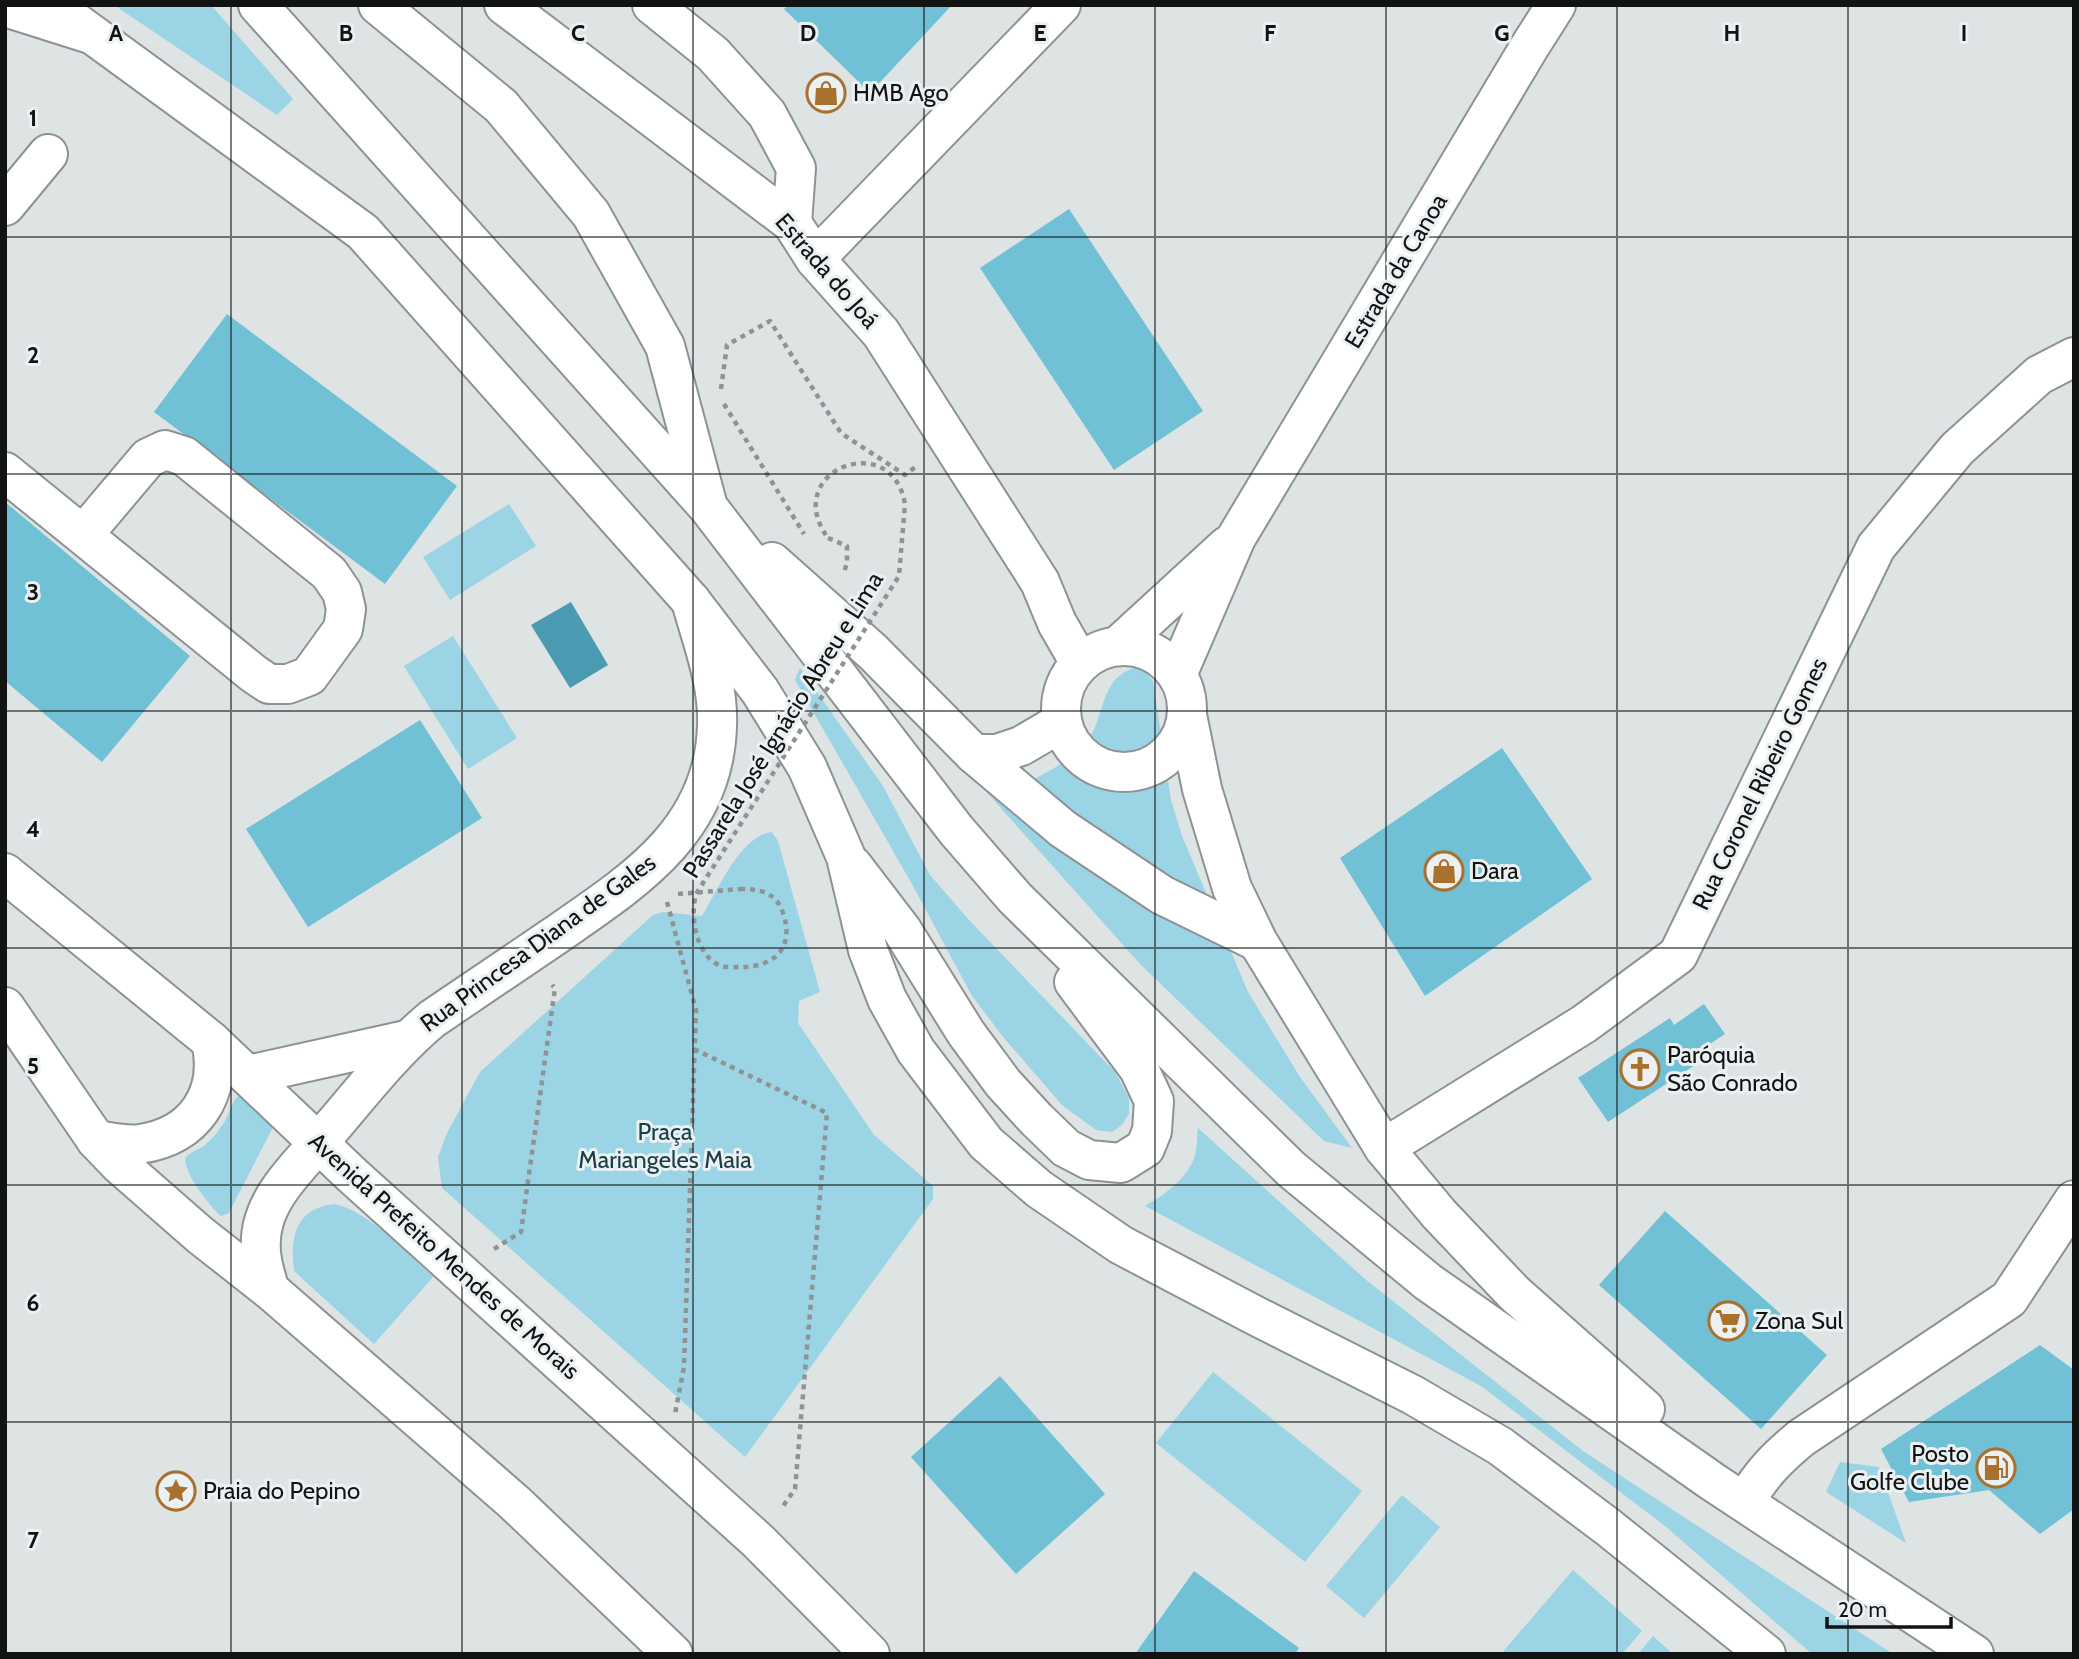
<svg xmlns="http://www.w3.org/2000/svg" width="2079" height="1659" font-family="Cabin,sans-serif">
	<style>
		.green { fill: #9ad4e5 }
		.water { fill: #4a9bb1 }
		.building { fill: #70c0d6 }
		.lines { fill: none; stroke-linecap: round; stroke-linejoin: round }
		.minor-casing { stroke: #8d9294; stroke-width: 42 }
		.highway-casing { stroke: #8d9294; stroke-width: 42 }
		.path { stroke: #8f9394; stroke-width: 4.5; stroke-dasharray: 5 5; stroke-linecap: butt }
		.minor { stroke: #fff; stroke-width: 38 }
		.highway { stroke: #fff; stroke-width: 38 }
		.path-bridge { stroke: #8f9394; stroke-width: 4.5; stroke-dasharray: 5 5; stroke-linecap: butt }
		.grid { fill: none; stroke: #121414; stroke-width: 2; stroke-opacity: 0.55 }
		.labels { text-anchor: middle; stroke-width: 6; stroke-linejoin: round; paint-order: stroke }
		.poi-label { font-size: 24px; fill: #121414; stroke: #ebf0f2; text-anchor: start }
		.street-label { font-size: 24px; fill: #121414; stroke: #ebf0f2 }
		.park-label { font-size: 24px; fill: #183e48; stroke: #ebf0f2 }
		.grid-label { font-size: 23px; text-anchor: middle; font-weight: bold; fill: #121414; stroke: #ebf0f2; stroke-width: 6; stroke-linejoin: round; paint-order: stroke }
	</style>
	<rect width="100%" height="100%" fill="#dee3e4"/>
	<g class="green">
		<path d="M114 5H211L293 99 277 115Z"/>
		<path d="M509 504 536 546 450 600 423 557Z"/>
		<path d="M453 636 517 738 468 769 404 666Z"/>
		<path d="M1141 666 1153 681 1171 800 1182 836 1248 992 1300 1077 1352 1148 1324 1141 1141 965 933 732 1021 786C1042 775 1067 763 1084 745 1108 719 1096 675 1141 666Z"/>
		<path d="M800 668 883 786 930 875 969 920 1115 1072 1129 1098V1114L1122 1125 1112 1132 1096 1130 1062 1105 1004 1038 972 996 912 884 795 680Z"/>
		<path d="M772 832 778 841 820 992 799 1001 798 1023 874 1135 933 1186V1199L745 1457 442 1188 438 1157 447 1133 480 1072 653 915 663 912 702 916C718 890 740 836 772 832Z"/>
		<path d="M240 1094 274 1125 229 1213 221 1216C211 1208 178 1166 187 1156 192 1151 201 1149 206 1144 212 1139 217 1133 221 1127 229 1118 231 1101 240 1094Z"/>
		<path d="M1198 1128 1366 1280 1583 1451 1893 1654H1812L1665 1526 1481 1386 1145 1206C1164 1195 1189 1178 1195 1155 1197 1147 1197 1137 1198 1128Z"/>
		<path d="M334 1204C369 1211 406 1253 433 1277L374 1344 294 1271C290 1237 295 1209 334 1204Z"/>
		<path d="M1213 1372 1362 1491 1305 1562 1156 1443Z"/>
		<path d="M1840 1462 1879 1467 1906 1543 1826 1492Z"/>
		<path d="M1402 1495 1440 1527 1364 1618 1326 1586Z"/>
		<path d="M1573 1570 1642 1631 1622 1654H1501Z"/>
		<path d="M1653 1636 1673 1654H1638Z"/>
	</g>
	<path class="water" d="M571 602 608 665 570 688 531 625Z"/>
	<g class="building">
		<path d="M788 5H952L870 93 784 9Z"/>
		<path d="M1069 209 1203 411 1114 470 980 268Z"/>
		<path d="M227 314 457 486 385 584 154 412Z"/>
		<path d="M5 502 190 656 102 762 5 681Z"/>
		<path d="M420 720 482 818 308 927 246 829Z"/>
		<path d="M1502 748 1592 879 1425 996 1340 858Z"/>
		<path d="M1704 1004 1725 1034 1696 1053 1701 1061 1608 1122 1578 1078 1670 1018 1674 1025Z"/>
		<path d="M1665 1211 1827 1355 1761 1429 1599 1285Z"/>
		<path d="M2040 1345 2074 1370V1509L2040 1534 1989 1490 1909 1502 1881 1449Z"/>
		<path d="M1000 1376 1105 1494 1016 1574 911 1457Z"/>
		<path d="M1194 1571 1299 1648 1295 1654H1135Z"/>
	</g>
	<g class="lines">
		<g class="minor-casing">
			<g id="minor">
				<path d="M378 5 501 106 591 214 665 346 708 507"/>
				<path d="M504 5 792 223 815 259 881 333 1040 582 1057 623 1080 663"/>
				<path d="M652 5 713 54 767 114 796 168 792 223"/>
				<path d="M5 7 87 33"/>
				<path d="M5 206 48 154"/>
				<path d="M815 259 1061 5"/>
				<path d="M5 472 254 674 269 684H288L309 676 343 629 346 609 342 592 329 573 184 456 165 450 148 458 83 535"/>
				<path d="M1118 646 1227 546"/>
				<circle cx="1124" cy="709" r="63"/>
				<path d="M1177 675 1236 538 1530 46 1556 5"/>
				<path d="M5 873 211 1041 352 1175 758 1541 870 1654"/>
				<path d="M5 1007 96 1140 120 1165 200 1235 270 1290 515 1503 673 1654"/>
				<path d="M248 1075 406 1040"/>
				<path d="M96 1140C110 1142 126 1146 140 1144 195 1136 223 1094 211 1041"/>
				<path d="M1384 1148 1584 1024 1678 955 1876 547 1957 449 2039 375 2074 357"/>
				<path d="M270 1290C262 1266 257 1245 264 1221 273 1190 299 1166 319 1142 356 1100 389 1055 432 1019 474 991 515 963 556 935 634 881 714 831 717 726 719 684 702 641 691 601"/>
				<path d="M1745 1502C1761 1474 1776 1459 1801 1438L2009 1299 2074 1200"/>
			</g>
		</g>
		<g class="highway-casing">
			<g id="highway">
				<path d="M52 5 363 232 691 601 760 691 807 767 846 857 868 950 887 999 916 1051 986 1143 1039 1189 1121 1245 1258 1317 1413 1395 1500 1446 1608 1527 1766 1654"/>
				<path d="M258 5 708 507 956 830 1015 898 1291 1169 1428 1282 1713 1482 1974 1654"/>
				<path d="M772 562 873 652 974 754 1063 829 1162 895 1258 942"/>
				<path d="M1187 715 1202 789 1232 888 1258 942 1384 1148 1439 1214 1514 1293 1645 1409"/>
				<path d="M974 754H997L1021 746 1062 722"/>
				<path d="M853 866 902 930 966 1033 1003 1083 1036 1119 1066 1148 1089 1160 1121 1163 1145 1148 1152 1131 1154 1101 1139 1069 1074 982"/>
			</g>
		</g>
		<g class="path">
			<path d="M721 389 727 345 770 321 841 433 905 475 918 465"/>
			<path d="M724 404 804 534"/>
			<path d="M828 538 847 546V562L844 573"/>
			<path d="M678 894 740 889"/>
			<path d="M667 902 696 1010 684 1367 675 1414"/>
			<path d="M694 1049 827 1113 795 1489 781 1509"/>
			<path d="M494 1249 521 1232 555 988 552 985"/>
		</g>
		<use href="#minor" class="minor"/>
		<use href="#highway" class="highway"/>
		<path class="path-bridge" d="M740 889C760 889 776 892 783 913 795 947 775 967 741 967 734 967 725 968 719 965 695 954 690 916 696 894L899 576 905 504C892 427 779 471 828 538"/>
	</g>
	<path class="grid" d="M231 5V1654M462 5V1654M693 5V1654M924 5V1654M1155 5V1654M1386 5V1654M1617 5V1654M1848 5V1654M5 237H2074M5 474H2074M5 711H2074M5 948H2074M5 1185H2074M5 1422H2074"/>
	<defs>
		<g id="shop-ring" transform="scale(2.0125)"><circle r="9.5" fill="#ebf0f2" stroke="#a8712d" stroke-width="1.5"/><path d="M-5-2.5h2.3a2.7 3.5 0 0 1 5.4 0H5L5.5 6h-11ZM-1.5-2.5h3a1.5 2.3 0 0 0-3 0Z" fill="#a8712d"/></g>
		<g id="church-ring" transform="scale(2.0125)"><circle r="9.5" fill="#ebf0f2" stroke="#a8712d" stroke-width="1.5"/><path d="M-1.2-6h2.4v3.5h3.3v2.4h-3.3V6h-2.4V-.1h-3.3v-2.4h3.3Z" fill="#a8712d"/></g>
		<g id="supermarket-ring" transform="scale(2.0125)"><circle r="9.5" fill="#ebf0f2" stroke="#a8712d" stroke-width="1.5"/><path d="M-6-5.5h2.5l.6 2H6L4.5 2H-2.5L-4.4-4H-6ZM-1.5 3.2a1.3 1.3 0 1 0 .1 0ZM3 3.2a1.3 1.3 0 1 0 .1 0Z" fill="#a8712d"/></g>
		<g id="fuel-ring" transform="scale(2.0125)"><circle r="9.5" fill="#ebf0f2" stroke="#a8712d" stroke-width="1.5"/><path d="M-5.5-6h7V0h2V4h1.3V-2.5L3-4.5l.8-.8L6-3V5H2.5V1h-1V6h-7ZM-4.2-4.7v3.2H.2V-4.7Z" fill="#a8712d"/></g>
		<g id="sight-ring" transform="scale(2.0125)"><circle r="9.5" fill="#ebf0f2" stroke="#a8712d" stroke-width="1.5"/><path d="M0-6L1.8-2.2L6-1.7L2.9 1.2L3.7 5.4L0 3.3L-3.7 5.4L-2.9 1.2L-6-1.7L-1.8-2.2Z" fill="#a8712d"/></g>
	</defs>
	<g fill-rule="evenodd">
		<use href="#shop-ring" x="826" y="93"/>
		<use href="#shop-ring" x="1444" y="871"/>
		<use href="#church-ring" x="1640" y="1069"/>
		<use href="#supermarket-ring" x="1728" y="1321"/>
		<use href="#fuel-ring" x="1996" y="1468"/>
		<use href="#sight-ring" x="176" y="1491"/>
	</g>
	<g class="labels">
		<g class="poi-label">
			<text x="853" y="101">HMB Ago</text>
			<text x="1471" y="879">Dara</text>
			<text x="1667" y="1063">Paróquia<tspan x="1667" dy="28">São Conrado</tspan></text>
			<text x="1755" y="1329">Zona Sul</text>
			<text x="1969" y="1462" text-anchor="end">Posto<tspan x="1969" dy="28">Golfe Clube</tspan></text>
			<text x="203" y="1499">Praia do Pepino</text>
		</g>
		<g class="street-label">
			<text transform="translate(827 271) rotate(49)" y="8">Estrada do Joá</text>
			<text transform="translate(1396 271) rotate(-59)" y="8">Estrada da Canoa</text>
			<text transform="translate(783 725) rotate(-58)" y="8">Passarela José Ignácio Abreu e Lima</text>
			<text transform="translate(1760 784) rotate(-64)" y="8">Rua Coronel Ribeiro Gomes</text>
			<text transform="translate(538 943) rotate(-36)" y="8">Rua Princesa Diana de Gales</text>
			<text transform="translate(444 1256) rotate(42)" y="8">Avenida Prefeito Mendes de Morais</text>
		</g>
		<g class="park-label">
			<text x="665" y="1140">Praça<tspan x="665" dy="28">Mariangeles Maia</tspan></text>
		</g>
	</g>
	<g class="grid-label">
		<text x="116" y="41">A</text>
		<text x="346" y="41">B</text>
		<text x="578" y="41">C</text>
		<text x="808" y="41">D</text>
		<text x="1040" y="41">E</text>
		<text x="1270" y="41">F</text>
		<text x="1502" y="41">G</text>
		<text x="1732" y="41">H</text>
		<text x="1964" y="41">I</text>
		<text x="33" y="126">1</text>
		<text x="33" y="363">2</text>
		<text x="33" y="600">3</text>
		<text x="33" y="837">4</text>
		<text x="33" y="1074">5</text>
		<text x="33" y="1311">6</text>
		<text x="33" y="1548">7</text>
	</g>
	<rect width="2079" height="1659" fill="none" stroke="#121414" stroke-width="14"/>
	<path d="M1827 1617v10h124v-10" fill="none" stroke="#121414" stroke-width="3.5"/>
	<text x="1838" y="1617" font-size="21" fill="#121414" stroke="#ebf0f2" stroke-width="5" paint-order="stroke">20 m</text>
</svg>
